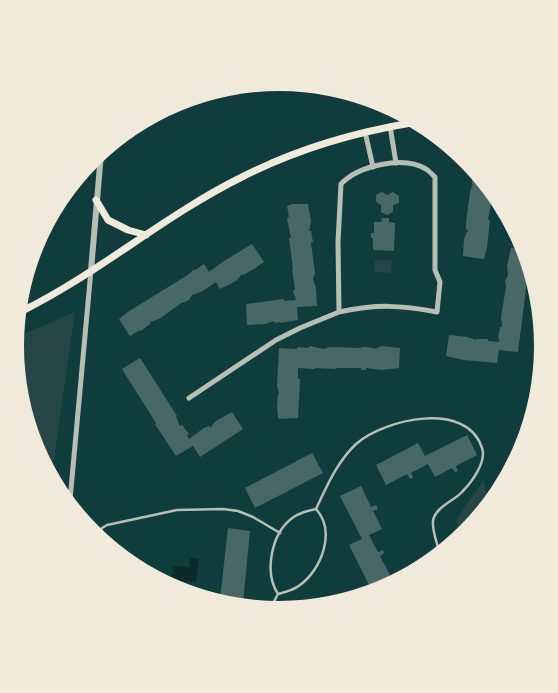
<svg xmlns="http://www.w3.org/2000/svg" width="558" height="693" font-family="'Space Grotesk',sans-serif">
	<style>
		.green { fill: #244646 }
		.water { fill: #0a2a2b }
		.building { fill: #486865 }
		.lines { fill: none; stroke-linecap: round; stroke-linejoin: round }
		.service { stroke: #b8beb3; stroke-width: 2.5 }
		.minor { stroke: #b8beb3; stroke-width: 5 }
		.tertiary { stroke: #b8beb3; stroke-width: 6 }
		.secondary { stroke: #f1e9da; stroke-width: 7 }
	</style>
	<rect width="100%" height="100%" fill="#0f3d3e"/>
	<g class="green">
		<path d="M375 260H392L391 273 375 272Z"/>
		<path d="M75 312 52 473 35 447 15 346 17 337Z"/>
		<path d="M484 479 488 499 465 533 460 537 457 519Z"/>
	</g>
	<path class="water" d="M190 558 199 559 196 582 183 581 181 591 171 586 173 566 189 567Z"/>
	<g class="building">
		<path d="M472 172H474L492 199 488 220H490L487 247 484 259H482L463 256 464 239 468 230 466 229V223L470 192 473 184H472Z"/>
		<path d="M382 192 387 195 393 192 399 196V203L393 205V212L387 215 381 212V205L376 202V195Z"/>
		<path d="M292 204H308L311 221 309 231H311L313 242 311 243 315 273 313 279 316 288 317 306 297 307 298 320 281 323 280 322 275 323 274 321 265 324 247 325 246 304 284 299V301L296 300 295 296H294L293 290H295L292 269H293L289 238H291L287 218 289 217 287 206Z"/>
		<path d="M382 218H389V222L395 223 394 251 373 250V238H371V233H374V222H381Z"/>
		<path d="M252 244 264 262 254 269 243 275 242 274 236 281 220 289 216 282 201 292 192 295 189 300 183 303V302L159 319 150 322 151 323 141 331 140 330 130 336 129 335 119 319 128 312 189 274 194 269 195 270 204 264 209 272 224 261Z"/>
		<path d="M511 248 524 250 528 273 518 352 499 350 497 363 464 360 446 356 449 335 467 337 476 340V339H488V341L499 342V338H498L500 327H502L501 317 506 287 505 281 508 275 507 266Z"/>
		<path d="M309 346 324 349 330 347 361 348V347H367L377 349V348L382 346 400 348 399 368 382 370 366 368V370H361V368H336V369L315 368V369L298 368V379H300L298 418 279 419 278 418 277 406 278 394H279L277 385 279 348 297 349V347L309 348Z"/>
		<path d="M140 358 177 416 176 417 180 426 182 425 189 434 187 435 189 439 204 428 209 426 210 428 216 421 232 412 243 429 200 457 193 446 176 456 155 424 156 423 122 369Z"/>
		<path d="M467 435 477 455 456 466 458 471 455 472 452 468 435 477 428 464 411 473 413 477 410 479 407 474 386 485 376 465 418 443 425 456Z"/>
		<path d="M312 453 323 473 255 508 245 488Z"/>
		<path d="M361 486 371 507 376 505 378 509 373 511 382 529 369 535 378 552 383 550 384 553 380 556 391 577 374 586 376 591 355 595 370 587 349 545 362 539 340 496Z"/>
		<path d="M228 528 250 531 243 603 220 599Z"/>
	</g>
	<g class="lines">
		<g class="service">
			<path d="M99 538 102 528 107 525 177 510 223 509 238 511 253 517 280 533"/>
			<path d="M278 594C286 592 294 590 300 585 322 569 336 531 316 509"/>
			<path d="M270 609 278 594C264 573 271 535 291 519 298 513 307 511 316 509 327 486 337 462 356 444 384 419 467 400 482 448 487 462 471 483 462 492 454 501 435 507 433 521 432 530 437 543 439 551"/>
		</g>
		<g class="minor">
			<path d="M390 126 396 163"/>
			<path d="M365 132 373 167"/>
			<path d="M189 398 276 340 300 328 339 312 338 242 341 184C358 166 403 155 426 169 429 171 432 174 435 177V270L440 282 437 312C401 305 376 304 339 312"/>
			<path d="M70 500 91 270"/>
		</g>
		<path class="tertiary" d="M91 270 101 154"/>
		<g class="secondary">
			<path d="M96 200 108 220 128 230 146 235"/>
			<path d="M22 311C99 273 165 215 242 177 295 150 351 133 411 123"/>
		</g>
	</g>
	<path d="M0 0H558V693H0ZM24 346a255 255 0 1 1 510 0a255 255 0 1 1-510 0Z" fill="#f1e9da" fill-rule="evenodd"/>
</svg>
